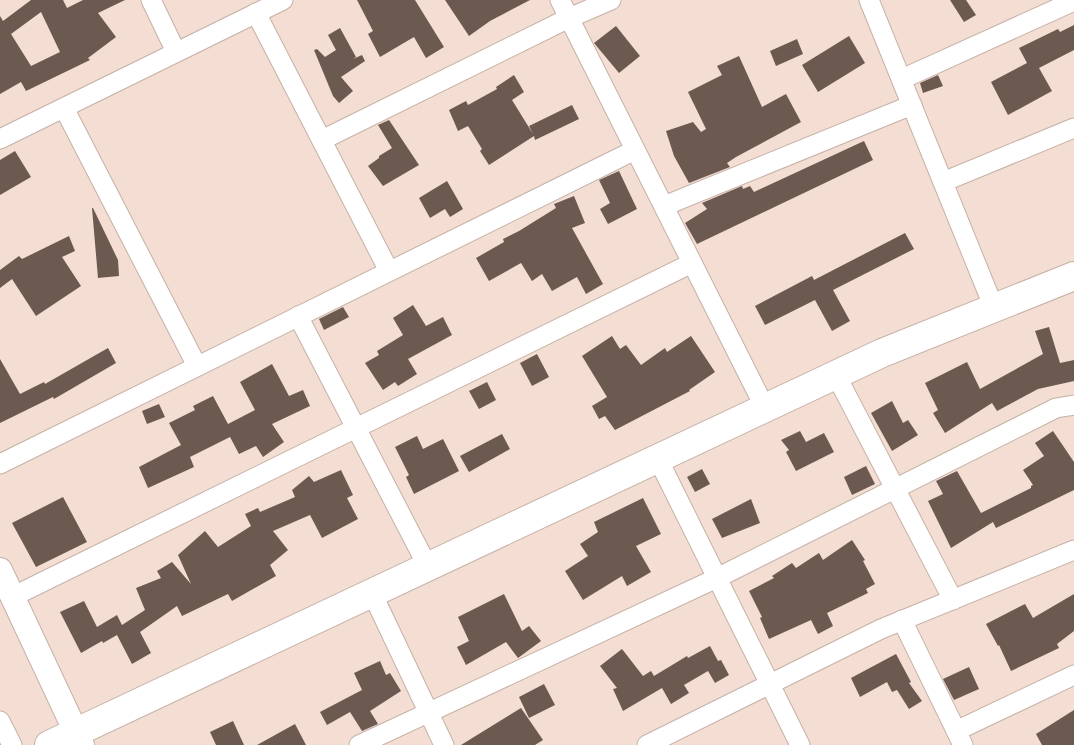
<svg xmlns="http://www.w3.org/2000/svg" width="1074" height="745" font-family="Cabin,sans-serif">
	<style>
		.building { fill: #6c5950; fill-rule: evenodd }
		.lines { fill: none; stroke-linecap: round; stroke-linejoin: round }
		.minor-casing { stroke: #c6b1a6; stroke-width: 21 }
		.tertiary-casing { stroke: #c6b1a6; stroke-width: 26 }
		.secondary-casing { stroke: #c6b1a6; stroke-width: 30 }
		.minor { stroke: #fff; stroke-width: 19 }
		.tertiary { stroke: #fff; stroke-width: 24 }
		.secondary { stroke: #fff; stroke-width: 28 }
	</style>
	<rect width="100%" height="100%" fill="#f4ddd2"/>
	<g class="building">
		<path d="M31 0H63L67 8 83 0H125L98 13 116 37 88 58 90 60 26 91 21 82 0 94V16L3 21ZM41 12 60 52 31 66 11 34Z"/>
		<path d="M357 0H415L444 47 426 58 414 37 380 57 368 34 373 31Z"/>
		<path d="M445 0H530L490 21 469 36Z"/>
		<path d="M950 0H966L976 15 964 22Z"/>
		<path d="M1074 25V50L1039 68 1052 91 1008 115 991 82 1027 63 1019 48 1058 29 1060 32Z"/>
		<path d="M616 26 640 56 619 73 594 43Z"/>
		<path d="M340 28 356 57 353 59 362 55 365 61 341 77 353 91 339 103 333 96 314 50 317 49 325 57 336 50 328 35Z"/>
		<path d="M849 36 865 63 818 92 802 65Z"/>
		<path d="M797 39 803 54 776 66 770 51Z"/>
		<path d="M739 56 762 107 786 94 801 122 736 157 727 163 730 167 689 183 674 156 666 131 693 122 701 132 706 129 688 92 722 75 717 66Z"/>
		<path d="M514 75 524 92 512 100 533 134 529 126 572 105 579 119 535 140 534 136 489 165 480 151 482 149 468 126 458 131 449 110 466 101 468 105 497 89 496 87Z"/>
		<path d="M938 75 943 86 923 93 920 83Z"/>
		<path d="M389 120 419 165 383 186 368 166 379 158V156L392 148 378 125Z"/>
		<path d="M864 141 873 160 697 244 685 223 707 209 702 203 742 186 743 189 750 186 754 192Z"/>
		<path d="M15 151 31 177 0 195V160Z"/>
		<path d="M619 171 637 209 608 224 600 209 610 203 599 180Z"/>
		<path d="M447 181 463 209 450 217 445 209 430 218 419 198Z"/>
		<path d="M574 196 585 223 572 228 603 284 586 294 577 277 552 291 542 274 532 281 521 263 489 281 476 258 504 242 503 239 519 231 556 208 554 204Z"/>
		<path d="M92 208H93L118 260 119 276 98 278Z"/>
		<path d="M905 233 914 249 833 290 850 321 832 331 815 300 765 325 755 306 812 276 814 280Z"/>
		<path d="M69 236 75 251 62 257 81 286 36 316 12 279 0 288V270L19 256 22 259Z"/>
		<path d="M413 305 426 326 443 317 452 335 408 359 417 374 398 386 395 382 383 390 365 363 379 355 377 351 403 335 393 318Z"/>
		<path d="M343 307 349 317 324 330 319 319Z"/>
		<path d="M1049 327 1060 363 1074 360V381L1038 389 997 411 992 403 945 433 933 413 938 410 925 383 967 362 980 389 1043 354 1035 331Z"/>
		<path d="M612 336 620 349 626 345 641 365 665 348 667 352 691 336 715 372 689 390 690 391 615 430 605 416 599 419 592 406 607 397 582 356Z"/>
		<path d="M108 348 116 363 54 399 53 397 0 423V359L20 394 44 382 45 384Z"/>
		<path d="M537 354 549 377 532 386 520 363Z"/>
		<path d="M272 364 289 396 303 390 310 406 272 424 284 442 263 457 256 446 239 454 230 437 190 457 194 467 148 488 139 467 181 445 169 423 195 410 193 406 213 396 228 424 255 410 240 382Z"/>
		<path d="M487 382 496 400 479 409 469 391Z"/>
		<path d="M892 401 903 423 908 420 918 435 892 451 871 413Z"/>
		<path d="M159 404 165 417 147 424 142 411Z"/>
		<path d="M800 431 806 442 824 433 834 452 796 471 786 452 789 450 781 440Z"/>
		<path d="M1053 431 1074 462V490L996 528 993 522 951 548 928 501 943 494 936 481 957 471 981 513 1031 488V486L1033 485 1023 470 1044 456 1035 443Z"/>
		<path d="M502 434 510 449 469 472 460 456Z"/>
		<path d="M417 436 423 449 443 439 459 471 414 494 406 477 409 475 395 447Z"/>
		<path d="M866 466 875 484 852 495 844 477Z"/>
		<path d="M702 469 710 484 695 492 687 477Z"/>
		<path d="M341 470 353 495 347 498 358 519 322 538 310 515 273 531 288 550 270 565 276 576 232 601 228 594 182 616 177 606 140 632 151 653 132 664 117 635 103 643 102 641 81 653 60 612 84 601 97 627 117 615 122 625 145 610 136 588 161 578 157 571 172 562 191 584 178 555 205 531 218 547 251 526 245 514 258 508 260 512 295 497 292 490 309 476 314 482Z"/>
		<path d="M63 497 87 542 36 567 12 523Z"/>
		<path d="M643 498 661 534 636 546 651 572 627 586 622 576 583 600 565 571 588 556 580 544 598 532 594 522Z"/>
		<path d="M751 499 760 523 722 538 712 519Z"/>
		<path d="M852 540 865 560 863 561 875 584 866 589 868 593 827 613 833 626 818 634 811 620 769 639 760 618 762 617 749 591 774 578 772 576 792 563 796 568 819 553 823 560Z"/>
		<path d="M504 594 522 631 529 626 541 641 518 658 506 642 466 665 457 647 469 641 458 617Z"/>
		<path d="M1074 594V631L1057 644 1059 648 1011 671 999 645 998 646 986 624 1025 604 1033 618Z"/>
		<path d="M710 646 718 661 721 660 729 675 715 683 708 671 684 685 689 693 671 704 662 688 623 711 613 689 617 688 600 666 622 649 643 676 651 671 654 676 687 656 688 658Z"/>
		<path d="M896 654 911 682 909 683 922 701 909 709 897 690 892 692 887 682 860 697 851 678Z"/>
		<path d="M380 661 386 675 390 673 401 691 370 711 378 724 362 731 350 712 327 725 320 712 362 690 354 673Z"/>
		<path d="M969 667 979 689 954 700 943 679Z"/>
		<path d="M544 684 555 705 529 718 519 697Z"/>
		<path d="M521 708 543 740 535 745H461Z"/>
		<path d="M1074 710V745H1042L1036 734Z"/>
		<path d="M233 721 244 745H216L210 732Z"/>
		<path d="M295 724 306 745H257Z"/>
	</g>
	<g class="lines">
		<g class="minor-casing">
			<g id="minor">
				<path d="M151 0 176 52"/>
				<path d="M560 0 765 408"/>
				<path d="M869 0 994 308"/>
				<path d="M256 13 389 271"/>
				<path d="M902 79 1074 1"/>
				<path d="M64 108 197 366"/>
				<path d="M0 139 283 0"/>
				<path d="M322 140 569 18 611 0"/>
				<path d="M943 182 1074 128"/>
				<path d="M664 206 912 105"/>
				<path d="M298 316 428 567"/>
				<path d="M836 375 953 600"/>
				<path d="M658 459 800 745"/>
				<path d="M0 464 635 150"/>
				<path d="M372 593 444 745"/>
				<path d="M12 597 692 263"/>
				<path d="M902 620 963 745"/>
				<path d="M0 721 12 745"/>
				<path d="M956 731 1074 675"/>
				<path d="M359 745 717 578 1056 408 1074 405"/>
				<path d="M647 745 881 629 1074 550"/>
			</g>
		</g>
		<g class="tertiary-casing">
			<path id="tertiary" d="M0 570 82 745"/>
		</g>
		<g class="secondary-casing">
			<path id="secondary" d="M49 745 882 353 1074 276"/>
		</g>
		<use href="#minor" class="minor"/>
		<use href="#tertiary" class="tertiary"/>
		<use href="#secondary" class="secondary"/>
	</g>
</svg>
